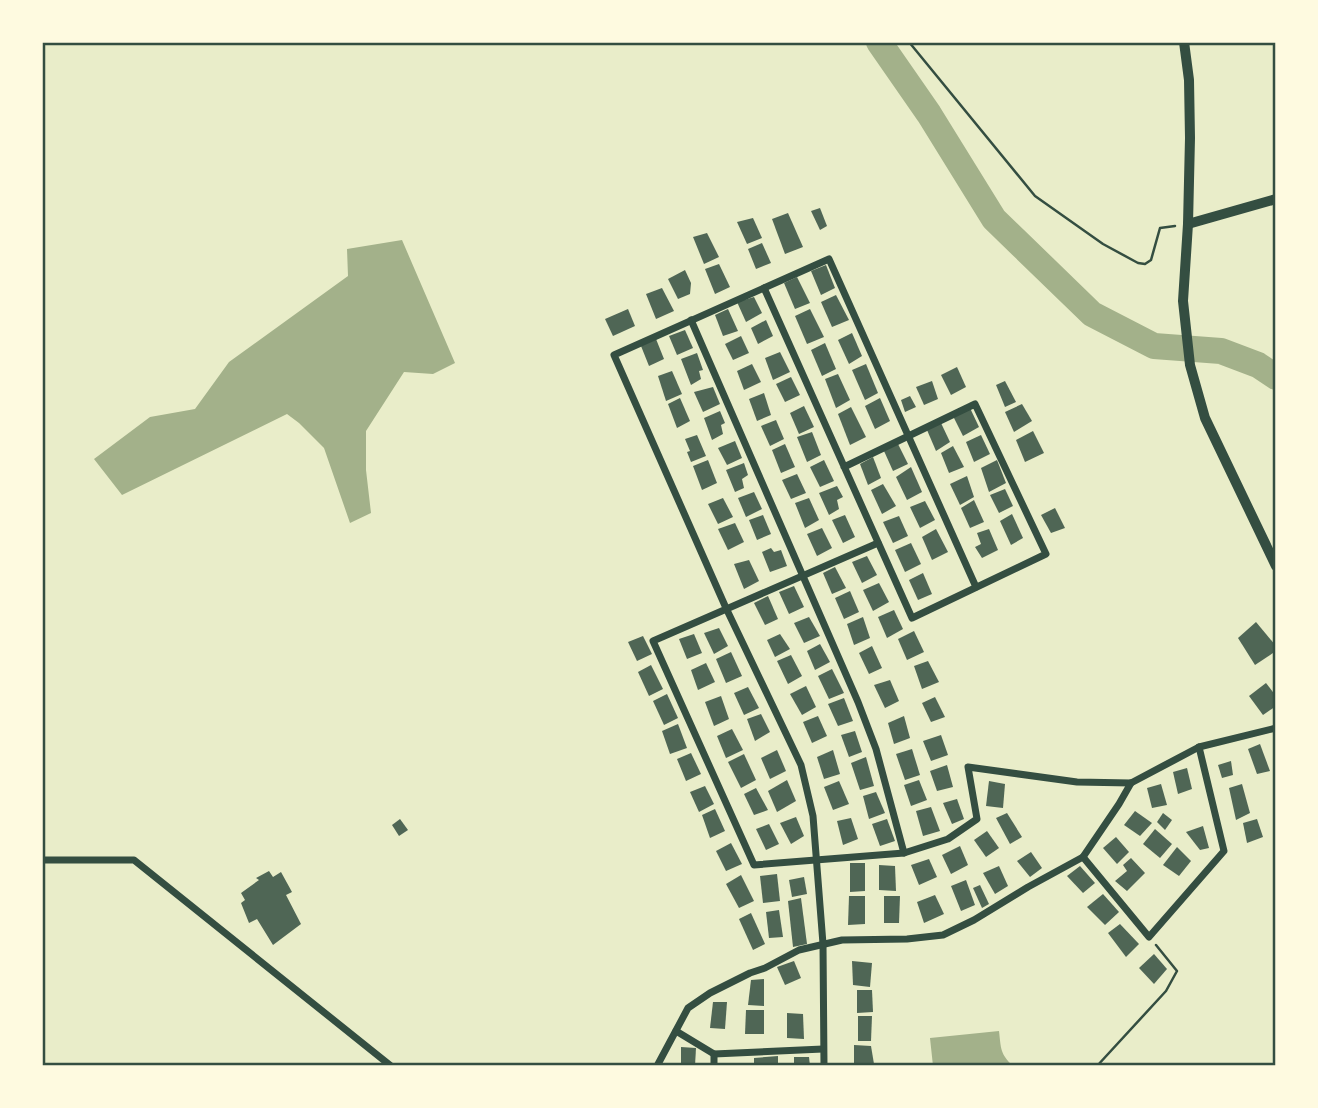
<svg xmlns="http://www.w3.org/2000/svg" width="1318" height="1108" font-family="'Libre Baskerville',serif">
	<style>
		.water { fill: #a3b18a }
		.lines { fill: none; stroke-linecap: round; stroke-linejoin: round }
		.river { stroke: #a3b18a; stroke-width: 26 }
		.building { fill: #4f6655 }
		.path { stroke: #344e41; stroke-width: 2.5 }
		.minor { stroke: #344e41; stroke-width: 7 }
		.tertiary { stroke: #344e41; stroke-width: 10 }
		.neatline { fill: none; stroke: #344e41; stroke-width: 2.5 }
	</style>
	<rect width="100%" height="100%" fill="#e9edc9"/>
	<g class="water">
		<path d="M402 240 455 363 433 374 404 372 366 431V470L371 513 350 523 324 448 299 423 287 414 122 495 94 459 150 417 195 409 229 362 348 276 347 249Z"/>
		<path d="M999 1031C1001 1048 1000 1054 1013 1066H933L930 1038Z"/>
	</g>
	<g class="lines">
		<path class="river" d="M879 42 929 114 994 219 1092 314 1154 346 1221 351 1258 365 1276 377"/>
	</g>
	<g class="building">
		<path d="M820 208 827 226 820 230 811 211Z"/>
		<path d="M788 213 803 247 785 254 772 219Z"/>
		<path d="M753 218 762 238 747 244 737 222Z"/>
		<path d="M707 233 719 257 704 264 693 237Z"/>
		<path d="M762 243 771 263 756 269 748 249Z"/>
		<path d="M719 264 730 287 715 294 705 269Z"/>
		<path d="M826 265 835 288 821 295 811 271Z"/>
		<path d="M685 270 691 283 690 294 678 299 668 279Z"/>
		<path d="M797 277 810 303 795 309 784 283Z"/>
		<path d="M662 288 674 311 656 319 646 294Z"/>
		<path d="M836 295 849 320 832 327 821 302Z"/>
		<path d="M754 297 762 313 746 322 737 302Z"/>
		<path d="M628 309 635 326 613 336 605 319Z"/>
		<path d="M728 309 738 331 723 336 715 315Z"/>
		<path d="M810 309 824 337 807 344 795 316Z"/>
		<path d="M766 320 773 336 758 344 751 328Z"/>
		<path d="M685 330 693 348 677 355 669 336Z"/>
		<path d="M852 333 862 356 849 364 838 340Z"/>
		<path d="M741 336 749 353 733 360 725 344Z"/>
		<path d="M656 339 664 359 649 366 641 346Z"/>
		<path d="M825 343 836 369 822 376 811 350Z"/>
		<path d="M780 352 790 372 773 380 765 358Z"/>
		<path d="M697 353 703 370 699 371 701 379 691 385 681 359Z"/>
		<path d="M752 364 761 382 744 390 737 371Z"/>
		<path d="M866 364 878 393 865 400 852 370Z"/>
		<path d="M957 367 966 387 951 395 941 375Z"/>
		<path d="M672 371 682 394 666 401 658 376Z"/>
		<path d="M838 374 850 400 836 408 825 379Z"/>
		<path d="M791 377 800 395 785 402 776 384Z"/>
		<path d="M932 381 938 399 924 405 916 387Z"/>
		<path d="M1005 381 1016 402 1005 407 996 385Z"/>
		<path d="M713 387 720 404 703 412 694 392Z"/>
		<path d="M764 393 771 415 757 421 749 399Z"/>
		<path d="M910 396 916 407 905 412 901 400Z"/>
		<path d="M680 398 690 421 677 428 668 404Z"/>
		<path d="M880 398 890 421 875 429 865 406Z"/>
		<path d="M1022 404 1032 421 1014 432 1005 412Z"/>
		<path d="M804 406 814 427 799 434 790 413Z"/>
		<path d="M851 407 866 437 850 445 838 414Z"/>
		<path d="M970 408 979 427 963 436 953 416Z"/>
		<path d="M720 411 725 423 721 425 723 434 712 440 704 418Z"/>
		<path d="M776 420 784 439 770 446 761 426Z"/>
		<path d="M941 423 950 442 936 451 927 430Z"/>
		<path d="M1033 431 1044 453 1025 462 1016 440Z"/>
		<path d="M812 432 821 455 807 462 797 437Z"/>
		<path d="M697 435 706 456 691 462 687 452 690 451 685 439Z"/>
		<path d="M981 435 990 454 974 462 966 442Z"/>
		<path d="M735 441 742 458 727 465 718 448Z"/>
		<path d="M785 444 795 467 781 473 772 450Z"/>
		<path d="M898 444 908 464 893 471 884 451Z"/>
		<path d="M953 446 964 467 949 473 941 453Z"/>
		<path d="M873 457 881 478 868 485 860 464Z"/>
		<path d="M708 460 717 483 702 490 693 466Z"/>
		<path d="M824 460 834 481 820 487 810 467Z"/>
		<path d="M997 460 1006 483 989 492 981 468Z"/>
		<path d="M744 463 748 475 742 479 744 488 735 492 726 470Z"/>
		<path d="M911 467 922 492 907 500 896 477Z"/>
		<path d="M797 474 806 493 791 499 782 480Z"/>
		<path d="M967 476 974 497 960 505 950 484Z"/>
		<path d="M883 484 896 506 882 514 871 490Z"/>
		<path d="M837 486 843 497 837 500 839 509 829 515 819 493Z"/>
		<path d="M1005 489 1013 506 999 513 990 495Z"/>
		<path d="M754 492 762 509 746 517 738 498Z"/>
		<path d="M723 498 733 517 718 524 708 504Z"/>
		<path d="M809 498 819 520 805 528 795 503Z"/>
		<path d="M974 500 984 522 970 528 961 508Z"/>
		<path d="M925 501 935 520 920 528 910 507Z"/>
		<path d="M1055 508 1065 528 1051 533 1041 515Z"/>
		<path d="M1012 514 1023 538 1011 545 1000 521Z"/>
		<path d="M763 515 771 534 757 540 749 520Z"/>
		<path d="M845 515 855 537 843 543 832 520Z"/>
		<path d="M899 516 908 536 893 543 883 522Z"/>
		<path d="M735 523 744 542 728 550 718 529Z"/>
		<path d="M822 528 832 548 817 556 807 534Z"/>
		<path d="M936 529 948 552 932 560 922 537Z"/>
		<path d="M989 529 998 550 982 558 975 547 981 544 977 533Z"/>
		<path d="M911 543 921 564 905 572 895 550Z"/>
		<path d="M771 548 774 552 781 550 787 566 770 572 762 552Z"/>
		<path d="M867 556 877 575 862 583 852 562Z"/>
		<path d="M749 560 759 581 744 589 734 564Z"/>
		<path d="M835 567 846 588 832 594 823 573Z"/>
		<path d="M923 573 932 594 918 600 909 580Z"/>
		<path d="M879 583 889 602 873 611 863 590Z"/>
		<path d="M794 586 804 607 789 614 779 592Z"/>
		<path d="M850 591 859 612 844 619 835 598Z"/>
		<path d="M768 596 778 619 765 625 754 603Z"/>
		<path d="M894 610 903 629 887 638 878 617Z"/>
		<path d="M809 617 820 636 804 643 794 623Z"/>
		<path d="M863 617 870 638 854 645 847 624Z"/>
		<path d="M1256 622 1276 646V651L1255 665 1238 638Z"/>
		<path d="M719 628 728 646 714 654 704 633Z"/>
		<path d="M914 631 924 652 907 660 898 639Z"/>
		<path d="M694 634 702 653 687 659 679 639Z"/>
		<path d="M780 634 790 649 775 657 767 640Z"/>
		<path d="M643 636 652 654 637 661 628 642Z"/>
		<path d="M820 644 830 662 815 670 807 651Z"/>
		<path d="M872 646 882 668 869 674 859 653Z"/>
		<path d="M731 652 742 676 726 683 716 659Z"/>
		<path d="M791 655 802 676 788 684 777 661Z"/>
		<path d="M928 661 939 682 922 689 914 666Z"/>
		<path d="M706 663 715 682 698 690 691 670Z"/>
		<path d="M651 665 663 689 649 696 638 672Z"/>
		<path d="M832 669 844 693 829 699 818 676Z"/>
		<path d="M890 680 899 701 885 708 874 685Z"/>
		<path d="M1266 683 1276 696V706L1263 715 1249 696Z"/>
		<path d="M806 686 816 707 802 715 790 694Z"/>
		<path d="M748 687 759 708 744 715 734 693Z"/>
		<path d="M667 694 678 718 664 725 653 701Z"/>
		<path d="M721 696 729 719 714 726 705 702Z"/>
		<path d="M935 697 945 717 931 722 922 703Z"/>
		<path d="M844 698 853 721 838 726 828 704Z"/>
		<path d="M761 714 770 732 755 741 747 719Z"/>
		<path d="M818 716 827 736 812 743 803 722Z"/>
		<path d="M904 716 910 738 894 744 888 723Z"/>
		<path d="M678 724 687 748 670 754 662 731Z"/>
		<path d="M732 729 743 750 726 758 717 736Z"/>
		<path d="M855 731 862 752 849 757 841 735Z"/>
		<path d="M941 735 948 755 931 761 923 741Z"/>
		<path d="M1260 744 1270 771 1257 774 1248 749Z"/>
		<path d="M912 749 920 775 905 780 896 754Z"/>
		<path d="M777 750 786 771 770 779 761 758Z"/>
		<path d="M833 750 840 774 824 779 817 757Z"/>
		<path d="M691 753 701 774 686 781 677 759Z"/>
		<path d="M744 754 756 780 741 788 728 762Z"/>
		<path d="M866 757 874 786 860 790 851 763Z"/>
		<path d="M1231 761 1233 775 1222 778 1218 765Z"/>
		<path d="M947 765 953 787 937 791 930 771Z"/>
		<path d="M1187 768 1192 789 1178 794 1173 772Z"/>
		<path d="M787 780 796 801 777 812 768 791Z"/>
		<path d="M919 780 927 800 911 806 904 785Z"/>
		<path d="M839 781 849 804 833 810 824 787Z"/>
		<path d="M989 781 1005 784 1003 808 986 806Z"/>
		<path d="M1161 784 1167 805 1152 808 1147 788Z"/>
		<path d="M1242 784 1250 813 1236 820 1229 788Z"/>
		<path d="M705 786 714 804 699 812 690 792Z"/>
		<path d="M756 788 768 810 754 815 744 794Z"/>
		<path d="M876 792 885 813 869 819 863 796Z"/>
		<path d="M957 799 964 819 952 824 943 803Z"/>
		<path d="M931 807 940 831 923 836 916 811Z"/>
		<path d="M715 809 725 831 710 838 702 815Z"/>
		<path d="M1135 811 1152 823 1140 836 1124 825Z"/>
		<path d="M1007 813 1022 837 1010 844 996 818Z"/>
		<path d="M1163 813 1172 820 1165 830 1157 822Z"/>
		<path d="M796 817 804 836 791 844 780 823Z"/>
		<path d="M851 818 858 839 843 845 837 821Z"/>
		<path d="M400 819 408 830 399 836 392 825Z"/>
		<path d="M887 819 895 841 880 846 872 824Z"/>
		<path d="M1257 819 1263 837 1247 843 1243 823Z"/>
		<path d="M769 824 779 844 766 850 756 829Z"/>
		<path d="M1203 826 1209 848 1200 850 1186 832Z"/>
		<path d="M1155 829 1172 844 1160 858 1143 844Z"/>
		<path d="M987 831 999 848 986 857 974 840Z"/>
		<path d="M1116 837 1129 852 1117 864 1103 848Z"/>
		<path d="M731 843 742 864 726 871 716 851Z"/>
		<path d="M960 846 968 865 951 874 942 855Z"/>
		<path d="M1177 847 1191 861 1179 876 1163 865Z"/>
		<path d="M1031 852 1042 868 1030 877 1017 861Z"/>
		<path d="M1131 858 1145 873 1127 891 1115 881 1127 871 1123 865Z"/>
		<path d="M929 859 937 877 919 885 911 865Z"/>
		<path d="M850 863H865V891L850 892Z"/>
		<path d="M879 865 895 866 896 891 879 890Z"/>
		<path d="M999 866 1008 886 995 894 983 873Z"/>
		<path d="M1080 866 1095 883 1083 893 1067 876Z"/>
		<path d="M269 871 273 877 281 872 292 892 286 895 301 924 273 945 257 919 249 923 241 903 245 900 241 893 259 880 256 878Z"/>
		<path d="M777 874 780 901 763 903 760 876Z"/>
		<path d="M741 875 754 901 739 908 726 884Z"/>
		<path d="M804 877 807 894 792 897 789 880Z"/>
		<path d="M966 880 975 905 961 911 951 886Z"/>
		<path d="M980 885 989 904 982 908 973 888Z"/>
		<path d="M1103 894 1119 912 1105 925 1087 907Z"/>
		<path d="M935 895 944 914 924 923 917 902Z"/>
		<path d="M849 896H865V924L848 925Z"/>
		<path d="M884 896H900L899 923H884Z"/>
		<path d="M801 898 807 944 793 947 788 901Z"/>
		<path d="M779 910 783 937 769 938 766 912Z"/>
		<path d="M751 913 765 944 753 950 739 919Z"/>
		<path d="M1120 924 1139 944 1126 957 1108 933Z"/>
		<path d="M1154 954 1167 969 1154 984 1139 968Z"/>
		<path d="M794 961 801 978 785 985 777 967Z"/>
		<path d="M852 961 872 963 870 987 853 985Z"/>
		<path d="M764 979V1006L748 1005 751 980Z"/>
		<path d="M857 990H872L873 1012 857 1013Z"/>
		<path d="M713 1002H727L725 1029 710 1028Z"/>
		<path d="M746 1010H764V1034H745Z"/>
		<path d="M787 1013 803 1014 804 1039 787 1038Z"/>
		<path d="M858 1016H872L871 1041H858Z"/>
		<path d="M854 1045 871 1046 874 1064 854 1065Z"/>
		<path d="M681 1047 696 1048 695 1066H681Z"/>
		<path d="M778 1056V1066H754V1058Z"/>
		<path d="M794 1057H809L810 1066H794Z"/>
	</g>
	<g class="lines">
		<g class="path">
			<path d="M909 42 1035 196 1103 244 1138 263 1145 264 1151 260 1160 228 1175 226"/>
			<path d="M1097 1066 1166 991 1177 971 1156 945"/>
		</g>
		<g class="minor">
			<path d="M764 288 912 618 1046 554 975 404 844 467"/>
			<path d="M691 320 858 702 876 749 904 853"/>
			<path d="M878 543 653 641 754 865 904 853 948 839 977 819 968 767 1077 782 1131 783 1199 747 1276 728"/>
			<path d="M1083 857 1149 937 1224 851 1199 747"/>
			<path d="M42 860H134L391 1066"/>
			<path d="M676 1031 714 1054 823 1049"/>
			<path d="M714 1054V1066"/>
			<path d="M657 1066 688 1008 710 993 750 973 765 968 799 950 842 940 907 939 943 935 974 920 1028 887 1083 857 1119 804 1131 783"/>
			<path d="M824 1066 823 944 813 816 801 765 726 608 614 355 829 259 976 587"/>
		</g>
		<g class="tertiary">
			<path d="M1184 42 1189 80 1190 138 1188 224 1183 301 1190 365 1205 418 1276 566"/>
			<path d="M1188 224 1276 199"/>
		</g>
	</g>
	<rect width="1318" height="1108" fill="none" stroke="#fefae0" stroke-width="88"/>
	<rect x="44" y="44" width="1230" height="1020" class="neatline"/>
</svg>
